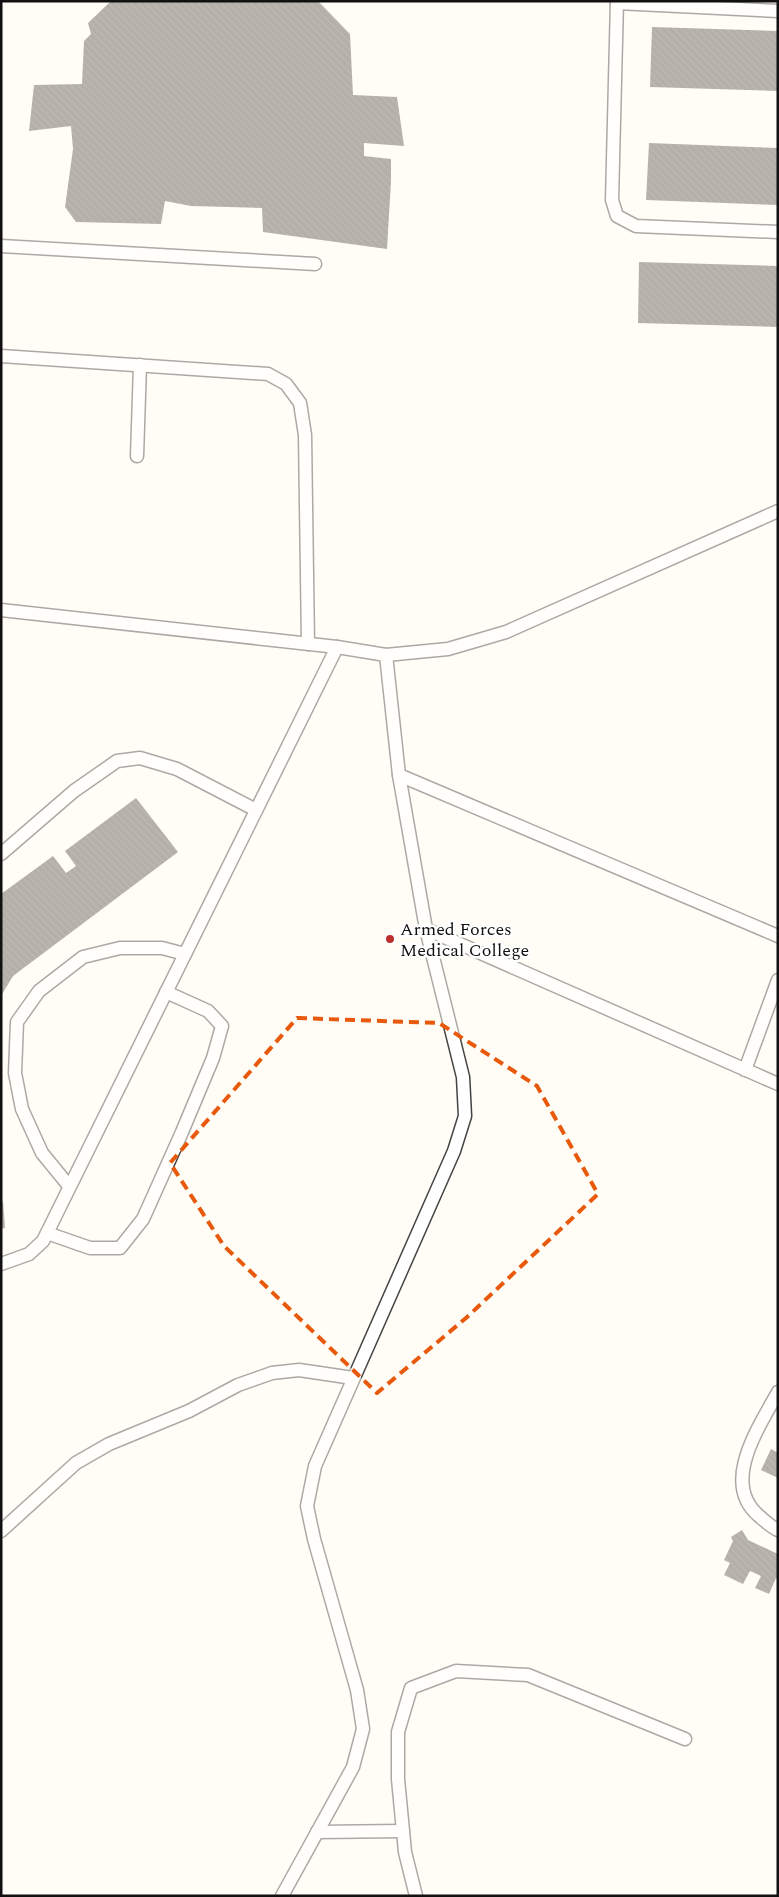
<svg xmlns="http://www.w3.org/2000/svg" width="779" height="1897" font-family="Spectral,serif">
	<style>
		.building { fill: url(#building-back-hatch) }
		.lines { fill: none; stroke-linecap: round; stroke-linejoin: round }
		.service-casing { stroke: #444; stroke-width: 15 }
		.service { stroke: #fff; stroke-width: 12 }
		.marked { fill: none; stroke: #e8590c; stroke-width: 4; stroke-dasharray: 10 6; stroke-linejoin: round }
		.poi-dot { fill: #bc2d2e; stroke: #fff; stroke-width: 2 }
		.labels { text-anchor: middle; stroke-width: 5; stroke-linejoin: round; paint-order: stroke }
		.poi-label { font-size: 18px; fill: #111; stroke: #fff; text-anchor: start }
	</style>
	<defs>
		<pattern id="building-back-hatch" width="6" height="6" patternUnits="userSpaceOnUse" patternTransform="scale(1.25)"><rect width="6" height="6" fill="#59524d"/><path d="M-1 5l2 2M0 0l6 6M5-1l2 2" fill="none" stroke="#6c6662"/></pattern>
	</defs>
	<rect width="100%" height="100%" fill="#fffdf5"/>
	<g class="building">
		<path d="M111 1H318L350 34 353 95 397 97 404 146 364 143V156L391 159V181L387 249 263 232 262 208 191 206 165 201 161 224 76 222 65 207 73 149 71 126 29 131 34 85 82 84 84 41 91 34 88 23Z"/>
		<path d="M652 27 778 31V91L650 87Z"/>
		<path d="M649 143 778 148V205L646 200Z"/>
		<path d="M639 262 778 266V327L638 323Z"/>
		<path d="M136 798 178 852 13 976 1 996V894L53 856 66 873 76 866 65 851Z"/>
		<path d="M1 1201H3L5 1228 1 1229Z"/>
		<path d="M771 1449 778 1453V1478L761 1470Z"/>
		<path d="M742 1530 748 1540 778 1554V1579L776 1578 769 1594 755 1588 761 1576 750 1571 743 1584 724 1575 730 1563 724 1560 733 1541 731 1537Z"/>
	</g>
	<g class="lines">
		<g class="service-casing">
			<g id="service">
				<path d="M617 1 612 200 617 216 636 226 778 232"/>
				<path d="M617 3 778 11"/>
				<path d="M1 246 315 264"/>
				<path d="M1 356 268 374 286 384 300 403 305 435 308 644"/>
				<path d="M137 456 140 365"/>
				<path d="M1 610 337 647 386 655 448 649 506 632 778 511"/>
				<path d="M399 775 778 936"/>
				<path d="M1 854 74 791 117 761 140 758 177 769 256 810"/>
				<path d="M426 929 778 1084"/>
				<path d="M745 1070 778 980"/>
				<path d="M69 1186 42 1153 22 1109 15 1073 17 1022 39 991 83 957 120 948H162L185 954"/>
				<path d="M47 1233 90 1248H120L143 1219 182 1132 213 1058 222 1026 208 1011 166 992"/>
				<path d="M1 1264 29 1254 43 1241 337 647"/>
				<path d="M778 1392C759 1427 720 1483 759 1516 765 1521 771 1527 778 1530"/>
				<path d="M1 1531 76 1463 109 1444 189 1411 238 1385 272 1373 299 1370 353 1378"/>
				<path d="M317 1832 403 1831"/>
				<path d="M282 1896 353 1767 363 1729 357 1690 314 1539 307 1506 315 1466 454 1151 465 1116 463 1077 426 929 399 775 386 655"/>
				<path d="M416 1896 405 1852 398 1779V1732L411 1688 456 1671 528 1675 685 1739"/>
			</g>
		</g>
		<use href="#service" class="service"/>
	</g>
	<path d="M0 0H779V1897H0ZM297 1018 439 1023 537 1086 598 1194 466 1318 377 1393 224 1246 170 1163Z" fill="#fffdf5" fill-opacity=".55" fill-rule="evenodd"/>
	<path class="marked" d="M297 1018 439 1023 537 1086 598 1194 466 1318 377 1393 224 1246 170 1163Z"/>
	<circle class="poi-dot" cx="390" cy="939" r="5"/>
	<g class="labels">
		<g class="poi-label">
			<text x="400" y="935">Armed Forces<tspan x="400" dy="21">Medical College</tspan></text>
		</g>
	</g>
	<rect width="779" height="1897" fill="none" stroke="#111111" stroke-width="5"/>
</svg>
